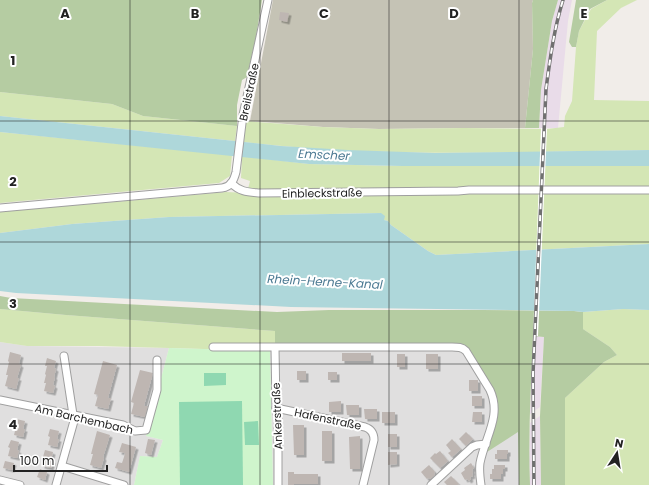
<svg xmlns="http://www.w3.org/2000/svg" width="649" height="485" font-family="Poppins,sans-serif">
	<style>
		.residential { fill: #e0dfdf }
		.industrial { fill: #e9dce9 }
		.construction { fill: #c5c3b5 }
		.grass { fill: #d4e6b5 }
		.forest { fill: #b5cca2 }
		.park { fill: #cff5cc }
		.pitch { fill: #8fd8b1 }
		.water { fill: #aed7da }
		.pier { fill: #fff }
		.building { fill: #beb6b2; filter: url(#shadow) }
		.lines { fill: none; stroke-linecap: round; stroke-linejoin: round }
		.minor-casing { stroke: #9f9f9f; stroke-width: 9 }
		.minor { stroke: #fff; stroke-width: 7 }
		.rail-casing { stroke: #707070; stroke-width: 3.5 }
		.rail { stroke: #fff; stroke-width: 2; stroke-dasharray: 6; stroke-linecap: butt }
		.grid { fill: none; stroke: #222; stroke-width: 1; stroke-opacity: 0.55 }
		.labels { text-anchor: middle; stroke-width: 4; stroke-linejoin: round; paint-order: stroke }
		.street-label { font-size: 11px; fill: #222; stroke: #fff }
		.water-label { font-size: 12px; font-style: italic; fill: #4c7a93; stroke: #fff }
		.grid-label { font-size: 13px; text-anchor: middle; font-weight: bold; fill: #222; stroke: #fff; stroke-width: 4; stroke-linejoin: round; paint-order: stroke }
	</style>
	<defs>
		<filter id="shadow"><feDropShadow dx="2.5" dy="2.5" stdDeviation="0" flood-color="#0004"/></filter>
	</defs>
	<rect width="100%" height="100%" fill="#f1ede9"/>
	<g class="residential">
		<path d="M0 342 27 346 169 348 146 436 163 440 157 457 140 456 134 485H0Z"/>
		<path d="M275 345 468 350 495 393 498 410 487 451 518 431 519 485H273L270 351Z"/>
	</g>
	<g class="industrial">
		<path d="M558 0H572L571 5 568 21 558 128H539L541 90 552 21Z"/>
		<path d="M533 336 544 337 540 407 530 414 531 377Z"/>
		<path d="M540 416 541 485H530L529 461 530 423Z"/>
	</g>
	<path class="construction" d="M273 0H533L532 3 533 49 525 128H464L379 129 323 127 250 121Z"/>
	<g class="grass">
		<path d="M607 0H637L621 8 597 31 594 100 649 101V150C514 152 378 158 244 142L245 121 323 127 379 129 464 128 547 129 564 127 565 116 572 101 576 47 579 31 591 9Z"/>
		<path d="M0 92 112 104 143 116 237 126 235 141 0 116Z"/>
		<path d="M0 132 232 155 230 176 219 183 0 203Z"/>
		<path d="M242 156 309 164 402 166H649V244L436 255 428 251 391 225 388 221 384 220 380 213 169 217 72 224 0 233V211L115 202 226 192 247 193 250 181 241 178Z"/>
		<path d="M0 309 66 315 275 331V345L270 351 99 346H27L0 342Z"/>
		<path d="M623 309 649 310V485H565V398L604 362 617 355 610 347 583 329V312Z"/>
	</g>
	<g class="forest">
		<path d="M0 0H262L256 37 247 77 242 80 237 105V126L143 116 112 104 0 92Z"/>
		<path d="M533 0H558L552 21 541 90 539 128H525L533 49 532 3Z"/>
		<path d="M576 0H607L590 9 579 31 576 47H572L569 42Z"/>
		<path d="M0 296 11 298 277 312 329 310H482L574 311 583 312V329L610 347 617 355 604 362 565 398V485H541L540 416 544 337 533 336C531 386 528 435 530 485H519L518 432 487 452 498 410 495 393 468 350 275 345V331L66 315 0 309Z"/>
	</g>
	<path class="park" d="M169 348 270 351 273 485H134L140 456 157 457 163 440 146 436Z"/>
	<g class="pitch">
		<path d="M204 373H226V385L204 386Z"/>
		<path d="M242 401 243 485H180L179 402Z"/>
		<path d="M258 421 259 445H245L244 422Z"/>
	</g>
	<g class="water">
		<path d="M0 116 235 141 281 146 348 150 435 153 649 150V166H402L309 164 0 132Z"/>
		<path d="M381 213 385 216 384 220 388 221 391 225 428 251 436 255 649 244V310L623 309 583 312 574 311 291 307 16 293 0 291V233L72 224 169 217Z"/>
	</g>
	<path class="pier" d="M541 128 547 129 538 336H533Z"/>
	<g class="building">
		<path d="M280 12 289 13 287 22 279 20Z"/>
		<path d="M10 352 21 355 19 364 21 365 17 378H19L16 389 5 386 8 375H6L9 362 8 361Z"/>
		<rect x="342" y="353" width="29" height="8"/>
		<rect x="397" y="354" width="8" height="13"/>
		<rect x="426" y="354" width="12" height="15"/>
		<path d="M47 358 56 361 54 368 56 369 54 377H55L53 385 55 386 53 393 44 391 46 383H44L46 375 45 374 47 366H45Z"/>
		<path d="M103 361 117 365 108 398H111L108 409 95 406 98 395 94 394Z"/>
		<path d="M140 370 153 373 144 406H148L145 417 131 414 134 403 131 402Z"/>
		<rect x="297" y="371" width="9" height="9"/>
		<rect x="328" y="372" width="9" height="8"/>
		<rect x="469" y="380" width="9" height="11"/>
		<rect x="472" y="396" width="10" height="10"/>
		<path d="M341 401V412H329V402Z"/>
		<path d="M346 405H359V415H347Z"/>
		<path d="M364 409H377V419H365Z"/>
		<rect x="382" y="412" width="13" height="11"/>
		<path d="M473 412H482V422H472Z"/>
		<path d="M16 419 25 421 23 429H25L23 437 14 435 16 427 14 426Z"/>
		<path d="M293 425H304V455H294Z"/>
		<path d="M50 429 59 431 57 439H59L57 447 48 445 50 437 48 436Z"/>
		<path d="M97 431 110 435 103 457 104 458 101 468 90 465 93 454H91Z"/>
		<rect x="322" y="431" width="10" height="30"/>
		<path d="M466 432 473 439 466 446 459 439Z"/>
		<rect x="388" y="434" width="9" height="13"/>
		<path d="M360 436V469H350L349 437Z"/>
		<path d="M148 439 155 440 151 455 145 453Z"/>
		<path d="M452 439 461 449 452 457 448 453 451 451 446 445Z"/>
		<path d="M11 440 19 442 17 450 19 451 17 458 8 456 10 448 8 447Z"/>
		<path d="M122 443 136 447 129 472 115 468 117 462 122 463 124 457 125 453 119 452Z"/>
		<path d="M45 450 53 452 51 460 53 461 51 468 42 466 44 458 43 457Z"/>
		<path d="M497 450H508V454H507V459H495V454H497Z"/>
		<path d="M440 451 448 461 440 468 430 458 435 453 436 454Z"/>
		<path d="M388 452H397V464L388 465Z"/>
		<path d="M5 461 14 463 12 470 3 468Z"/>
		<path d="M471 463 474 468 472 470 473 472 472 474 473 476 470 477 471 479 469 481 467 479 465 480 461 473 465 470 464 468Z"/>
		<path d="M429 465 435 472 434 474 435 475 430 479 428 478 427 479 421 472Z"/>
		<path d="M494 465H505V469H503V474H501V479H490V474H492V469H494Z"/>
		<path d="M40 469 47 472 45 480 37 477Z"/>
		<path d="M288 472H294V474H318V484H294V485H288Z"/>
		<path d="M451 476 459 484 457 485H447L444 482Z"/>
	</g>
	<g class="lines">
		<g class="minor-casing">
			<g id="minor">
				<path d="M231 183C240 192 248 192 259 193L458 191 469 190H649"/>
				<path d="M0 208 222 188C231 187 234 180 236 172L243 115 268 0"/>
				<path d="M213 347H452C458 347 462 347 466 351L490 390C502 416 485 437 480 463 479 470 480 478 481 485"/>
				<path d="M275 348 276 408 278 419V485"/>
				<path d="M0 400 118 424 123 425 135 431 146 430 157 390V360"/>
				<path d="M276 408 365 427C371 429 374 433 374 440L363 485"/>
				<path d="M62 466 124 485"/>
				<path d="M0 480 20 485"/>
				<path d="M56 485 74 421 64 356"/>
				<path d="M431 485 472 447 477 445 486 444"/>
			</g>
		</g>
		<use href="#minor" class="minor"/>
		<g class="rail-casing">
			<path id="rail" d="M534 485 533 374 546 89C550 59 554 29 563 0"/>
		</g>
		<use href="#rail" class="rail"/>
	</g>
	<path class="grid" d="M130 0V485M260 0V485M389 0V485M519 0V485M0 121H649M0 242H649M0 364H649"/>
	<g class="labels">
		<g class="street-label">
			<text transform="translate(249 92) rotate(-78)" y="4">Breilstraße</text>
			<text transform="translate(322 193) rotate(-1)" y="4">Einbleckstraße</text>
			<text transform="translate(277 416) rotate(-92)" y="4">Ankerstraße</text>
			<text transform="translate(84 419) rotate(13)" y="4">Am Barchembach</text>
			<text transform="translate(328 419) rotate(12)" y="4">Hafenstraße</text>
		</g>
		<g class="water-label">
			<text transform="translate(324 155) rotate(3)" y="4">Emscher</text>
			<text transform="translate(325 282) rotate(3)" y="4">Rhein-Herne-Kanal</text>
		</g>
	</g>
	<g class="grid-label">
		<text x="65" y="18">A</text>
		<text x="195" y="18">B</text>
		<text x="324" y="18">C</text>
		<text x="454" y="18">D</text>
		<text x="584" y="18">E</text>
		<text x="13" y="65">1</text>
		<text x="13" y="186">2</text>
		<text x="13" y="308">3</text>
		<text x="13" y="429">4</text>
	</g>
	<g transform="translate(617 453) rotate(12)" stroke="#ffffff" stroke-width="3" paint-order="stroke">
	<path d="M0-3L7 15L0 10L-7 15Z" fill="#222222"/>
	<text y="-6" font-size="11" font-weight="bold" text-anchor="middle" fill="#222222">N</text>
	</g>
	<path d="M14 465v6h93v-6" fill="none" stroke="#222222" stroke-width="2"/>
	<text x="20" y="465" font-size="12" fill="#222222" stroke="#ffffff" stroke-width="3" paint-order="stroke">100 m</text>
</svg>
